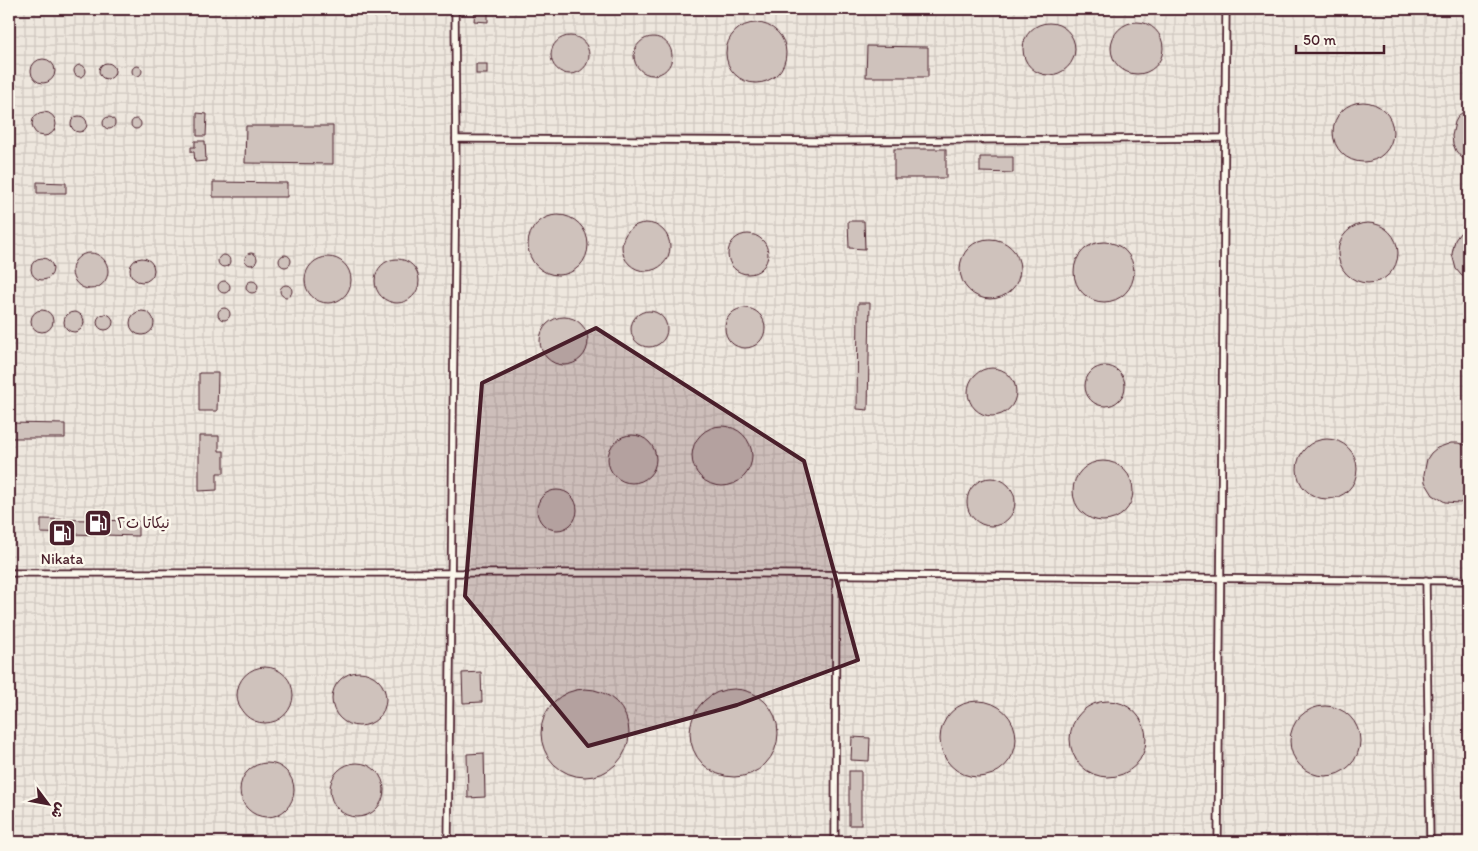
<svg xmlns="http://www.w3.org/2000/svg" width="1478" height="851" font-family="Itim,'Playpen Sans Arabic',sans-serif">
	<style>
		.industrial { fill: url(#industrial-grid) }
		.building { fill: #cfc2bc; stroke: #4a1f2b }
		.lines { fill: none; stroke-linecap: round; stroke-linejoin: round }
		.lane-casing { stroke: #4a1f2b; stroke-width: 9 }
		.lane { stroke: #fbf7ec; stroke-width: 5.5 }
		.marked { fill: #4a1f2b; fill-opacity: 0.2; stroke: #4a1f2b; stroke-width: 4; stroke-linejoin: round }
		.labels { text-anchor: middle; stroke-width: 5; stroke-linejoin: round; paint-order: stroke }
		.poi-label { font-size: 15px; fill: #4a1f2b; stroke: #fbf7ec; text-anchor: start }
	</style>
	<defs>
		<pattern id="industrial-grid" width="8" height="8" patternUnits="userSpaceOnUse" patternTransform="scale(1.25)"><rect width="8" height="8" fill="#eee7de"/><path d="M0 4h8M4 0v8" fill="none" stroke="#cec6bf"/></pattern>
	</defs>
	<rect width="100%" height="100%" fill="#fbf7ec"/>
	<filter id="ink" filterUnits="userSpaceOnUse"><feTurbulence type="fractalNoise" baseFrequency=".02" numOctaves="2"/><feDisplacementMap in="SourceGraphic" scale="10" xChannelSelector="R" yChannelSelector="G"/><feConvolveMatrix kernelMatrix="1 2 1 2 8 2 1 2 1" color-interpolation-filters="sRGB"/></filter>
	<g filter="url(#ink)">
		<rect class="industrial" x="9" y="9" width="1460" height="833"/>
		<g class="building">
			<path d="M475 9H488V22L474 21Z"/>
			<circle cx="1137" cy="48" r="26"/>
			<circle cx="756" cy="53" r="30"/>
			<circle cx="1049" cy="49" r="26"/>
			<circle cx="570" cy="55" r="19"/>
			<circle cx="653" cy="56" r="19"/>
			<path d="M867 46 928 47V77H866Z"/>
			<circle cx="43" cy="71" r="12"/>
			<circle cx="107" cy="71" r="8"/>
			<rect x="476" y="64" width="11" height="10"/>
			<circle cx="80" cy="71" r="6"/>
			<circle cx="137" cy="71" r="5"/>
			<circle cx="1363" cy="132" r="30"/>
			<path d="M1469 108V163L1461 157 1456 151 1453 144 1452 136 1455 122 1459 115Z"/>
			<circle cx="44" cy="124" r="12"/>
			<path d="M197 113 207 114 206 136H197Z"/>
			<circle cx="79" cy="124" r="8"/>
			<circle cx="109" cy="123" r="6"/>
			<circle cx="136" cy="124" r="5"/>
			<path d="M246 126H333V164L245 163Z"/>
			<path d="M195 141H205L206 161 195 162 194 152H191V147H195Z"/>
			<rect x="894" y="149" width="52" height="29"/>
			<path d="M980 157H1013V173L980 172Z"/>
			<path d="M37 182 66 183V193H37Z"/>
			<path d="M213 182 287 183V197H213Z"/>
			<circle cx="558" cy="245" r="30"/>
			<path d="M848 221H864L865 249 849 248Z"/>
			<circle cx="1368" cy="253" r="30"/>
			<circle cx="646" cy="247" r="24"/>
			<path d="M1469 226V281L1461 275 1456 269 1452 254 1455 240 1460 233Z"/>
			<circle cx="748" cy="254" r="20"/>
			<circle cx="990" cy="269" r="30"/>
			<circle cx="1104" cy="272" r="30"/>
			<circle cx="251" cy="259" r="6"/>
			<circle cx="90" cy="271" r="18"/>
			<circle cx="285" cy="261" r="6"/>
			<circle cx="224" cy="261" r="6"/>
			<circle cx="328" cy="280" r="23"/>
			<circle cx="142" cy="270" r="12"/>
			<circle cx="42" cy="269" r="11"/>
			<circle cx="397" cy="281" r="22"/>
			<circle cx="224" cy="287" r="6"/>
			<circle cx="252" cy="287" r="6"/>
			<circle cx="286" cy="291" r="6"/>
			<path d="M858 303H870L868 410 857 409Z"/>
			<circle cx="745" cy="328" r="20"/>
			<circle cx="224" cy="314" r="6"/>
			<circle cx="42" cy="321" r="11"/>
			<circle cx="142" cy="323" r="12"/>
			<circle cx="649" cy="329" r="18"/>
			<circle cx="74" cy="322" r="10"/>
			<circle cx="105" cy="322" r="8"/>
			<circle cx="564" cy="341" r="24"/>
			<circle cx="1105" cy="386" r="20"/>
			<circle cx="992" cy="392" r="24"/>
			<path d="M199 373H218L217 411H199Z"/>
			<path d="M9 423 65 424V438H9Z"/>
			<circle cx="722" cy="456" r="30"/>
			<circle cx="632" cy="459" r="24"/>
			<path d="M199 436H219V451H224V473H217V490L199 491Z"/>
			<circle cx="1327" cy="469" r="30"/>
			<path d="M1451 443H1458L1469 446V499L1460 503 1445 502 1433 495 1425 482 1424 474 1427 459 1431 453 1437 448Z"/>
			<circle cx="1103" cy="491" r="30"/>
			<circle cx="991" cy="502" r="24"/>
			<circle cx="557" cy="510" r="20"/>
			<path d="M41 519 138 521V536L41 533Z"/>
			<circle cx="265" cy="695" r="28"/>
			<path d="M481 672 482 702 463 703 462 673Z"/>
			<circle cx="359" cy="699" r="27"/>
			<circle cx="734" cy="733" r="44"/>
			<circle cx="585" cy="733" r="44"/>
			<circle cx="978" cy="739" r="38"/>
			<circle cx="1108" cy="739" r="38"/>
			<circle cx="1325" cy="741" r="35"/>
			<path d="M852 737 870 738 869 761 851 760Z"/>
			<path d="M484 753 485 797 468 798 467 754Z"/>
			<circle cx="357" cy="790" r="27"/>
			<circle cx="267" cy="790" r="27"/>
			<rect x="849" y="771" width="12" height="54"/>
			<path d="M849 835 860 836V842H849Z"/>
		</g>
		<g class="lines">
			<g class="lane-casing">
				<g id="lane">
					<path d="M456 139 837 141 1225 138"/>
					<path d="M9 573H669L1469 581"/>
					<path d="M1426 580 1430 842"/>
					<path d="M448 842 456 166 455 9"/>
					<path d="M835 842 836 575"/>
					<path d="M1218 842 1226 9"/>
				</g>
			</g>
			<use href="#lane" class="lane"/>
		</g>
	</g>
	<path class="marked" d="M596 328 804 461 858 660 737 705 588 746 465 596 482 383Z"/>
	<defs>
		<g id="fuel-square" transform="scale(1.4375)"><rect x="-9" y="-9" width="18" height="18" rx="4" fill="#4a1f2b" stroke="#fbf7ec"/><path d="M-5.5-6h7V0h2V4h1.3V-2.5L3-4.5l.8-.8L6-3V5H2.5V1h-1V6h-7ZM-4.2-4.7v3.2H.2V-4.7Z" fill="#fff"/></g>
	</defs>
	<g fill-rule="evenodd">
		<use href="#fuel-square" x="98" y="523"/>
		<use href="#fuel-square" x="62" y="533"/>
	</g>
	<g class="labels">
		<g class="poi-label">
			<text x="117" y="528">نيكاتا ت٢</text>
			<text x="62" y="564" text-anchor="middle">Nikata</text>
		</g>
	</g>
	<rect width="1478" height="851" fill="none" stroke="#fbf7ec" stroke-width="30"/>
	<rect x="15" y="15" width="1448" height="821" fill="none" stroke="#4a1f2b" stroke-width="2" filter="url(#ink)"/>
	<g transform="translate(48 804) rotate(122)" stroke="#fbf7ec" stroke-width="4" paint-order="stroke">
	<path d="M0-4L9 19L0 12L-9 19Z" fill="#4a1f2b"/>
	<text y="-8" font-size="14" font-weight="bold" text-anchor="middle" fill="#4a1f2b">ش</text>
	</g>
	<path d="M1296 45v8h88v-8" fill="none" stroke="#4a1f2b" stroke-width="2.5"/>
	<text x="1303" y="45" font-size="15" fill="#4a1f2b" stroke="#fbf7ec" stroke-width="4" paint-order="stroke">50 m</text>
</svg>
